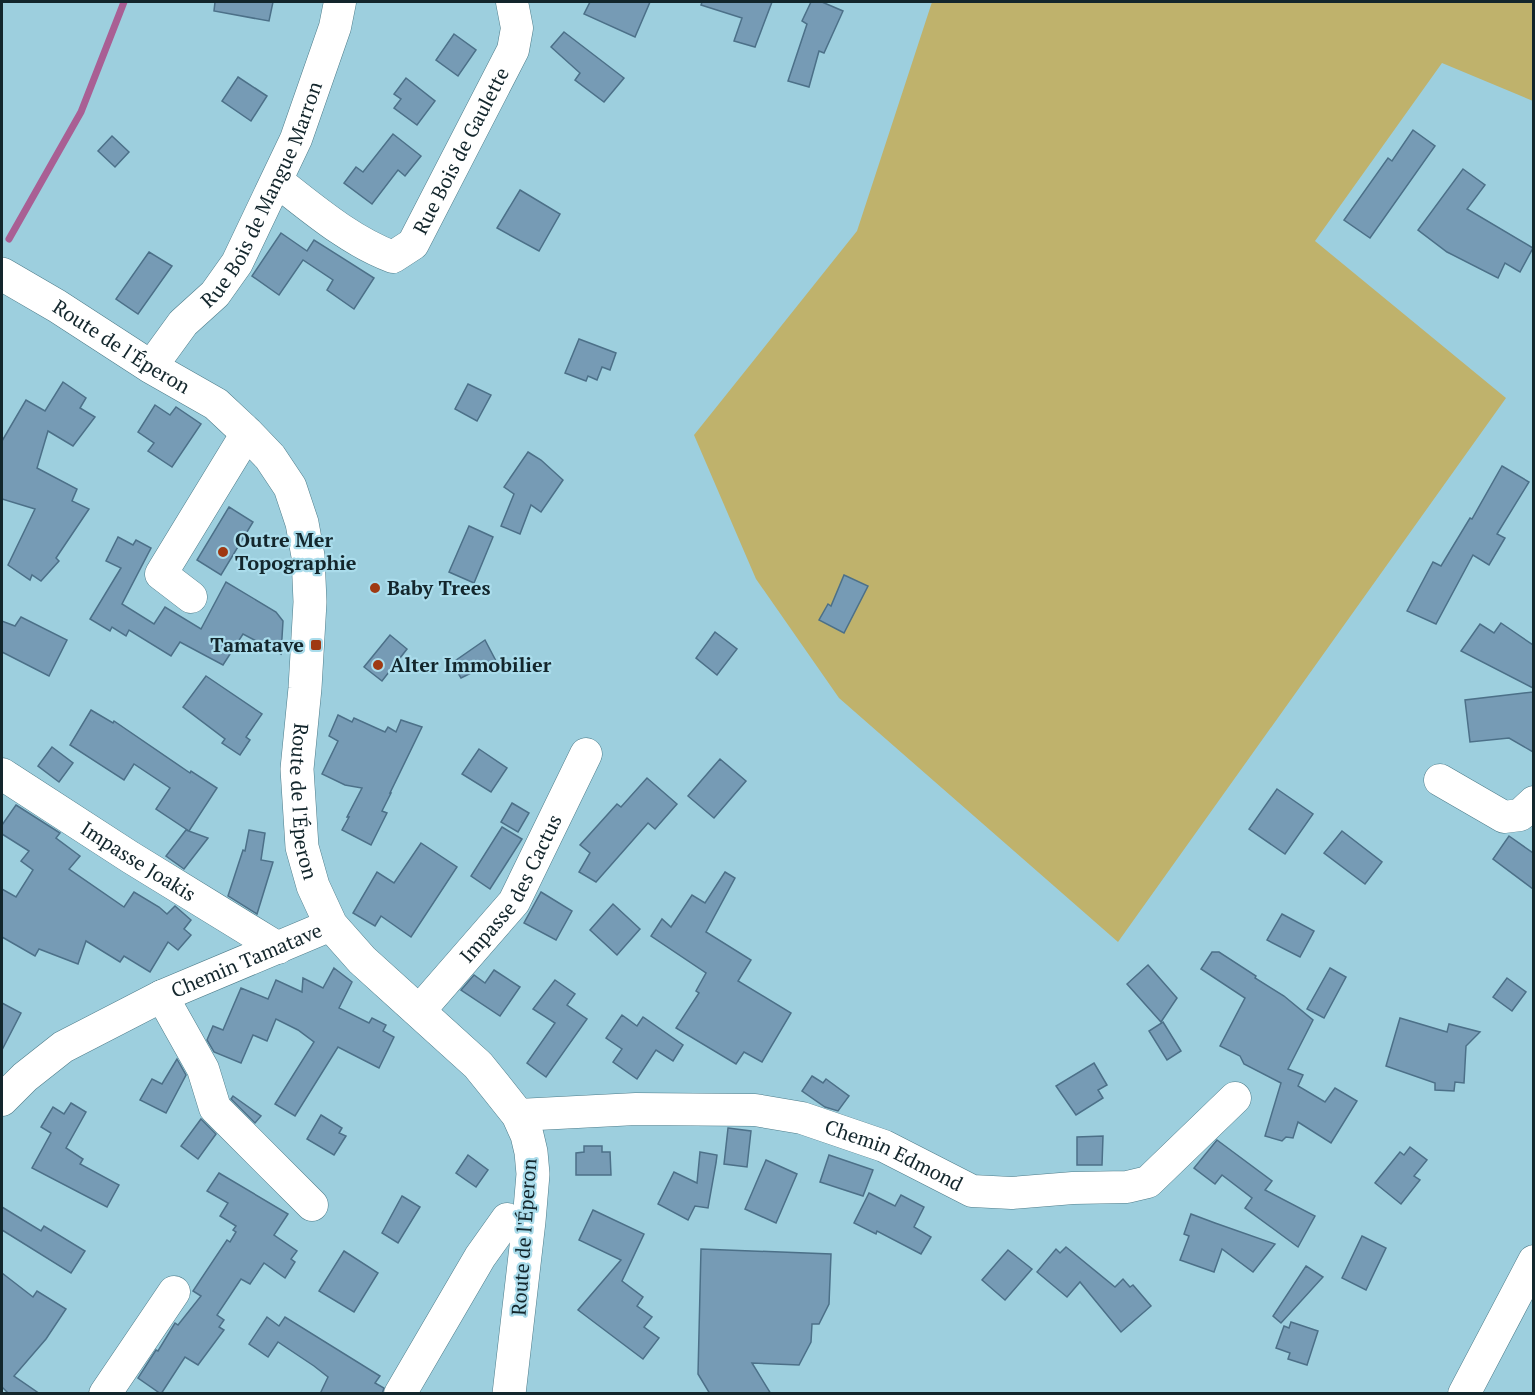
<svg xmlns="http://www.w3.org/2000/svg" width="1535" height="1395" font-family="'PT Serif',serif">
	<style>
		.green { fill: #bfb26c }
		.lines { fill: none; stroke-linecap: round; stroke-linejoin: round }
		.stream { stroke: #a95f94; stroke-width: 7 }
		.building { fill: #769bb5; stroke: #4c7088; stroke-width: 1.5 }
		.minor-casing { stroke: #4d7c8a; stroke-width: 33 }
		.major-casing { stroke: #4d7c8a; stroke-width: 34 }
		.minor { stroke: #fff; stroke-width: 32 }
		.major { stroke: #fff; stroke-width: 33 }
		.poi-dot { fill: #9f3912; stroke: #aadceb; stroke-width: 2 }
		.labels { text-anchor: middle; stroke-width: 4.5; stroke-linejoin: round; paint-order: stroke }
		.street-label { font-size: 20px; fill: #13262c; stroke: #aadceb }
		.poi-label { font-size: 20px; font-weight: bold; fill: #13262c; stroke: #aadceb; text-anchor: start }
	</style>
	<rect width="100%" height="100%" fill="#9dcfde"/>
	<path class="green" d="M932 2H1533V101L1442 63 1315 241 1506 398 1118 942 839 698 756 579 694 435 857 231Z"/>
	<g class="lines">
		<path class="stream" d="M9 239 81 112 124 2"/>
	</g>
	<g class="building">
		<path d="M215 2H273L269 21 214 11Z"/>
		<path d="M590 2H650L635 37 584 14Z"/>
		<path d="M702 2H772L755 47 734 41 742 18 701 5Z"/>
		<path d="M811 2H822L843 11 824 53 819 51 809 87 788 81 807 24 802 21Z"/>
		<path d="M564 32 624 78 604 102 575 80 580 73 551 47Z"/>
		<path d="M454 34 476 50 458 76 436 60Z"/>
		<path d="M238 77 267 96 251 121 222 101Z"/>
		<path d="M406 78 435 101 417 125 394 108 401 99 394 94Z"/>
		<path d="M1413 130 1435 146 1370 238 1344 220 1388 158 1392 161Z"/>
		<path d="M393 134 421 156 405 176 398 170 372 204 344 183 356 167 363 172Z"/>
		<path d="M112 136 129 152 115 167 98 151Z"/>
		<path d="M1463 169 1485 185 1467 209 1533 248 1520 272 1505 263 1498 278 1447 252 1418 230Z"/>
		<path d="M520 190 560 214 539 251 497 228Z"/>
		<path d="M281 233 307 251 314 240 374 278 354 309 327 290 333 280 303 260 279 295 252 276Z"/>
		<path d="M149 252 172 266 138 314 116 299Z"/>
		<path d="M579 339 616 353 610 370 602 367 597 380 588 376 586 381 565 373Z"/>
		<path d="M63 382 86 398 80 408 95 417 73 446 48 431 37 468 77 489 72 501 89 509 56 558 59 561 41 581 32 575 30 580 8 565 35 509 2 499V441L26 400 45 411Z"/>
		<path d="M468 384 491 395 477 421 455 409Z"/>
		<path d="M155 405 170 415 176 407 201 424 172 467 148 451 154 443 138 432Z"/>
		<path d="M528 452 541 460 563 480 541 512 531 505 520 534 501 526 514 494 504 487Z"/>
		<path d="M1502 466 1529 482 1497 534 1505 538 1489 565 1473 555 1436 624 1407 611 1433 562 1441 566 1470 518 1472 519Z"/>
		<path d="M229 507 253 522 221 575 197 560Z"/>
		<path d="M469 526 493 537 474 583 449 572Z"/>
		<path d="M118 537 133 545 136 540 151 548 122 604 154 624 165 607 201 629 226 582 276 612 283 621 281 654 243 634 223 665 180 642 171 656 129 630 126 636 112 627 110 631 90 619 121 568 106 561Z"/>
		<path d="M844 575 868 586 844 633 819 620 828 604 831 606Z"/>
		<path d="M21 617 67 640 49 676 2 652V621L15 626Z"/>
		<path d="M1501 623 1533 645V688L1461 651 1480 624 1494 633Z"/>
		<path d="M715 632 737 649 717 675 696 658Z"/>
		<path d="M390 635 407 649 382 681 364 667Z"/>
		<path d="M485 640 496 661 461 678 452 663Z"/>
		<path d="M206 676 262 714 246 737 250 740 240 755 222 743 225 739 183 707Z"/>
		<path d="M1533 692V752L1509 738 1470 742 1465 700Z"/>
		<path d="M91 710 113 723 114 721 190 773 191 771 217 788 189 831 156 809 170 788 134 764 124 780 70 745Z"/>
		<path d="M338 715 352 722 354 718 385 732 388 727 396 732 401 720 422 727 390 793H391L382 811 387 813 371 845 342 830 349 817H347L362 788 345 785 322 774 338 741 329 736Z"/>
		<path d="M52 747 73 763 59 782 38 766Z"/>
		<path d="M479 749 507 768 491 792 462 774Z"/>
		<path d="M720 759 746 781 714 818 688 796Z"/>
		<path d="M647 778 677 804 655 829 648 823 596 882 579 872 590 853 580 845 617 804 621 807Z"/>
		<path d="M1277 789 1313 814 1285 854 1249 829Z"/>
		<path d="M512 803 529 813 518 832 501 822Z"/>
		<path d="M16 805 60 833 56 838 80 856 69 869 124 907 134 892 159 907 167 914 175 906 191 920 184 929 191 935 178 950 168 942 150 972 124 956 120 962 86 941 78 964 39 949 35 956 2 937V889L16 897 33 870 21 861 29 851 2 834V825Z"/>
		<path d="M502 827 522 839 490 889 471 876Z"/>
		<path d="M186 830 208 838 184 869 166 856Z"/>
		<path d="M249 830 265 833 261 860 273 862 257 914 228 896 243 850 245 851Z"/>
		<path d="M1342 831 1382 862 1365 884 1324 853Z"/>
		<path d="M1509 836 1533 853V889L1493 859Z"/>
		<path d="M421 843 457 867 411 937 381 916 375 926 353 913 377 872 394 883Z"/>
		<path d="M725 872 735 878 706 932 751 960 738 981 791 1013 762 1062 744 1052 736 1064 676 1028 699 993 696 991 706 973 651 936 662 919 671 927 692 895 705 903Z"/>
		<path d="M541 892 572 911 556 940 524 923Z"/>
		<path d="M613 904 640 929 617 955 590 930Z"/>
		<path d="M1282 914 1314 931 1300 957 1267 940Z"/>
		<path d="M1212 952H1219L1256 976 1255 978 1284 996 1313 1020 1288 1069 1303 1075 1298 1086 1325 1102 1335 1088 1357 1101 1331 1143 1298 1122 1293 1138 1286 1137 1282 1141 1265 1136 1281 1083 1244 1064 1240 1056 1220 1046 1245 998 1201 969Z"/>
		<path d="M1148 965 1177 998 1161 1022 1127 984Z"/>
		<path d="M334 968 352 982 339 1008 369 1023 372 1018 386 1025 383 1031 394 1037 379 1068 338 1047 295 1116 275 1104 314 1042 298 1030 276 1019 267 1041 253 1035 241 1063 214 1052 207 1040 213 1026 223 1030 241 988 268 999 276 980 302 992 303 978 323 988Z"/>
		<path d="M1330 968 1346 977 1324 1018 1307 1009Z"/>
		<path d="M494 970 520 987 500 1016 461 990 474 975 485 983Z"/>
		<path d="M1507 978 1526 992 1512 1011 1493 997Z"/>
		<path d="M555 980 575 994 567 1005 587 1019 546 1077 527 1063 555 1023 533 1009Z"/>
		<path d="M2 1003 21 1013 2 1050Z"/>
		<path d="M622 1015 637 1026 643 1017 683 1045 673 1061 656 1050 637 1079 613 1062 622 1049 606 1038Z"/>
		<path d="M1400 1018 1447 1032 1449 1024 1480 1032 1466 1046 1464 1083 1455 1082 1454 1091 1435 1090V1083L1386 1066Z"/>
		<path d="M1163 1022 1181 1051 1167 1060 1149 1031Z"/>
		<path d="M177 1059 186 1075 166 1113 140 1100 152 1079 162 1084Z"/>
		<path d="M1094 1063 1107 1085 1098 1090 1103 1098 1076 1115 1056 1086Z"/>
		<path d="M812 1076 823 1083 826 1079 849 1096 838 1111 825 1107 802 1091Z"/>
		<path d="M233 1096 261 1116 255 1123 231 1099Z"/>
		<path d="M71 1103 86 1112 66 1148 83 1159 80 1164 119 1185 107 1207 32 1168 51 1133 41 1127 53 1107 64 1114Z"/>
		<path d="M321 1115 342 1128 339 1133 346 1136 334 1155 307 1139Z"/>
		<path d="M201 1119 216 1134 198 1159 181 1146Z"/>
		<path d="M728 1128 751 1131 747 1167 724 1164Z"/>
		<path d="M1103 1136 1102 1165H1077V1137Z"/>
		<path d="M1217 1140 1272 1181 1265 1190 1315 1216 1298 1247 1245 1208 1252 1198 1222 1175 1215 1184 1194 1168Z"/>
		<path d="M584 1146H602V1152H610L611 1175H576V1153L584 1152Z"/>
		<path d="M1410 1147 1427 1160 1414 1176 1420 1180 1401 1204 1375 1183 1400 1152 1404 1155Z"/>
		<path d="M700 1152 717 1155 716 1163 708 1208 695 1206 688 1220 658 1204 674 1172 697 1183Z"/>
		<path d="M468 1155 488 1170 476 1187 456 1173Z"/>
		<path d="M829 1155 873 1170 863 1196 820 1182Z"/>
		<path d="M766 1160 797 1174 776 1223 745 1209Z"/>
		<path d="M219 1173 288 1214 274 1235 297 1251 291 1259 295 1262 285 1278 264 1263 250 1284 241 1279 217 1315 224 1320 219 1327 224 1330 198 1365 185 1357 161 1394 138 1378 156 1350 158 1351 175 1323 178 1325 201 1296 193 1291 227 1240 230 1242 236 1232 233 1230 236 1226 220 1216 228 1203 207 1191Z"/>
		<path d="M869 1193 895 1206 901 1195 924 1207 914 1227 931 1237 921 1254 877 1231 876 1234 854 1223Z"/>
		<path d="M402 1196 420 1207 398 1243 382 1233Z"/>
		<path d="M2 1207 41 1231 44 1226 85 1251 71 1273 2 1230Z"/>
		<path d="M593 1210 644 1234 622 1281 643 1297 637 1306 652 1317 644 1327 659 1338 643 1359 578 1310 621 1260 579 1240Z"/>
		<path d="M1191 1214 1215 1223 1275 1244 1253 1272 1222 1249 1214 1272 1180 1260 1189 1236 1184 1234Z"/>
		<path d="M1362 1236 1386 1248 1366 1290 1342 1278Z"/>
		<path d="M1066 1247 1115 1287 1123 1279 1130 1287 1133 1285 1151 1306 1121 1332 1080 1282 1067 1297 1037 1272 1056 1249 1060 1253Z"/>
		<path d="M701 1249 831 1254 829 1304 819 1324H812L811 1342 799 1365 752 1363 771 1394H710L698 1374Z"/>
		<path d="M1008 1250 1032 1269 1005 1300 982 1280Z"/>
		<path d="M344 1251 378 1273 354 1312 319 1291Z"/>
		<path d="M1306 1266 1323 1277 1281 1323 1273 1316Z"/>
		<path d="M2 1273 33 1297 37 1291 66 1309 46 1339 14 1376 40 1394H9L3 1388 2 1389Z"/>
		<path d="M267 1317 279 1326 285 1317 380 1376 375 1383 384 1388 382 1394H320L328 1377 314 1366 278 1342 268 1357 249 1344Z"/>
		<path d="M1291 1322 1318 1331 1307 1365 1288 1359 1290 1353 1276 1348 1284 1326 1289 1328Z"/>
	</g>
	<g class="lines">
		<g class="minor-casing">
			<g id="minor">
				<path id="s1" d="M277 181C313 209 350 241 393 257L413 244 513 50 517 28 512 2"/>
				<path id="s2" d="M151 367 183 323 215 294 237 263 296 139 335 27 340 2"/>
				<path d="M191 597 161 574 247 433"/>
				<path id="s3" d="M2 774 130 857 278 948"/>
				<path d="M1440 780 1504 817 1520 815 1534 802"/>
				<path d="M162 996 203 1069 215 1108 312 1205"/>
				<path id="s4" d="M420 1010 514 902 586 754"/>
				<path id="s5" d="M2 1100 25 1077 63 1047 162 996 331 925"/>
				<path id="s6" d="M518 1115 636 1109 755 1110 802 1118 884 1146 972 1191 1012 1193 1073 1188 1127 1187 1148 1182 1235 1098"/>
				<path d="M105 1394 174 1292"/>
				<path d="M400 1394 480 1257 507 1219"/>
				<path d="M1464 1394 1534 1261"/>
			</g>
		</g>
		<g class="major-casing">
			<g id="major">
				<path id="s7" d="M2 274 57 306 151 367 216 404 247 433 270 457 290 487 302 523 308 556 310 602 305 688 297 769 302 847 313 886 331 925 362 960 478 1065 495 1086 518 1115 527 1135 531 1152 533 1174 529 1221 509 1394"/>
			</g>
		</g>
		<use href="#minor" class="minor"/>
		<use href="#major" class="major"/>
	</g>
	<g class="poi-dot">
		<circle cx="223" cy="552" r="6"/>
		<circle cx="375" cy="588" r="6"/>
		<rect x="310" y="639" width="12" height="12" rx="3"/>
		<circle cx="378" cy="665" r="6"/>
	</g>
	<g class="labels">
		<g class="street-label">
			<text dy="7" stroke="none"><textPath href="#s1" startOffset="268">Rue Bois de Gaulette</textPath></text>
			<text dy="7" stroke="none"><textPath href="#s2" startOffset="208">Rue Bois de Mangue Marron</textPath></text>
			<text dy="7" stroke="none"><textPath href="#s7" startOffset="140">Route de l'Éperon</textPath></text>
			<text dy="7" stroke="none"><textPath href="#s7" startOffset="680">Route de l'Éperon</textPath></text>
			<text dy="7" stroke="none"><textPath href="#s3" startOffset="162">Impasse Joakis</textPath></text>
			<text dy="7" stroke="none"><textPath href="#s4" startOffset="153">Impasse des Cactus</textPath></text>
			<text dy="7" stroke="none"><textPath href="#s5" startOffset="284">Chemin Tamatave</textPath></text>
			<text dy="7" stroke="none"><textPath href="#s6" startOffset="384">Chemin Edmond</textPath></text>
			<text transform="translate(524 1237) rotate(-86)" y="7">Route de l'Éperon</text>
		</g>
		<g class="poi-label">
			<text x="235" y="547">Outre Mer<tspan x="235" dy="23">Topographie</tspan></text>
			<text x="387" y="595">Baby Trees</text>
			<text x="304" y="652" text-anchor="end">Tamatave</text>
			<text x="390" y="672">Alter Immobilier</text>
		</g>
	</g>
	<rect width="1535" height="1395" fill="none" stroke="#13262c" stroke-width="6"/>
</svg>
